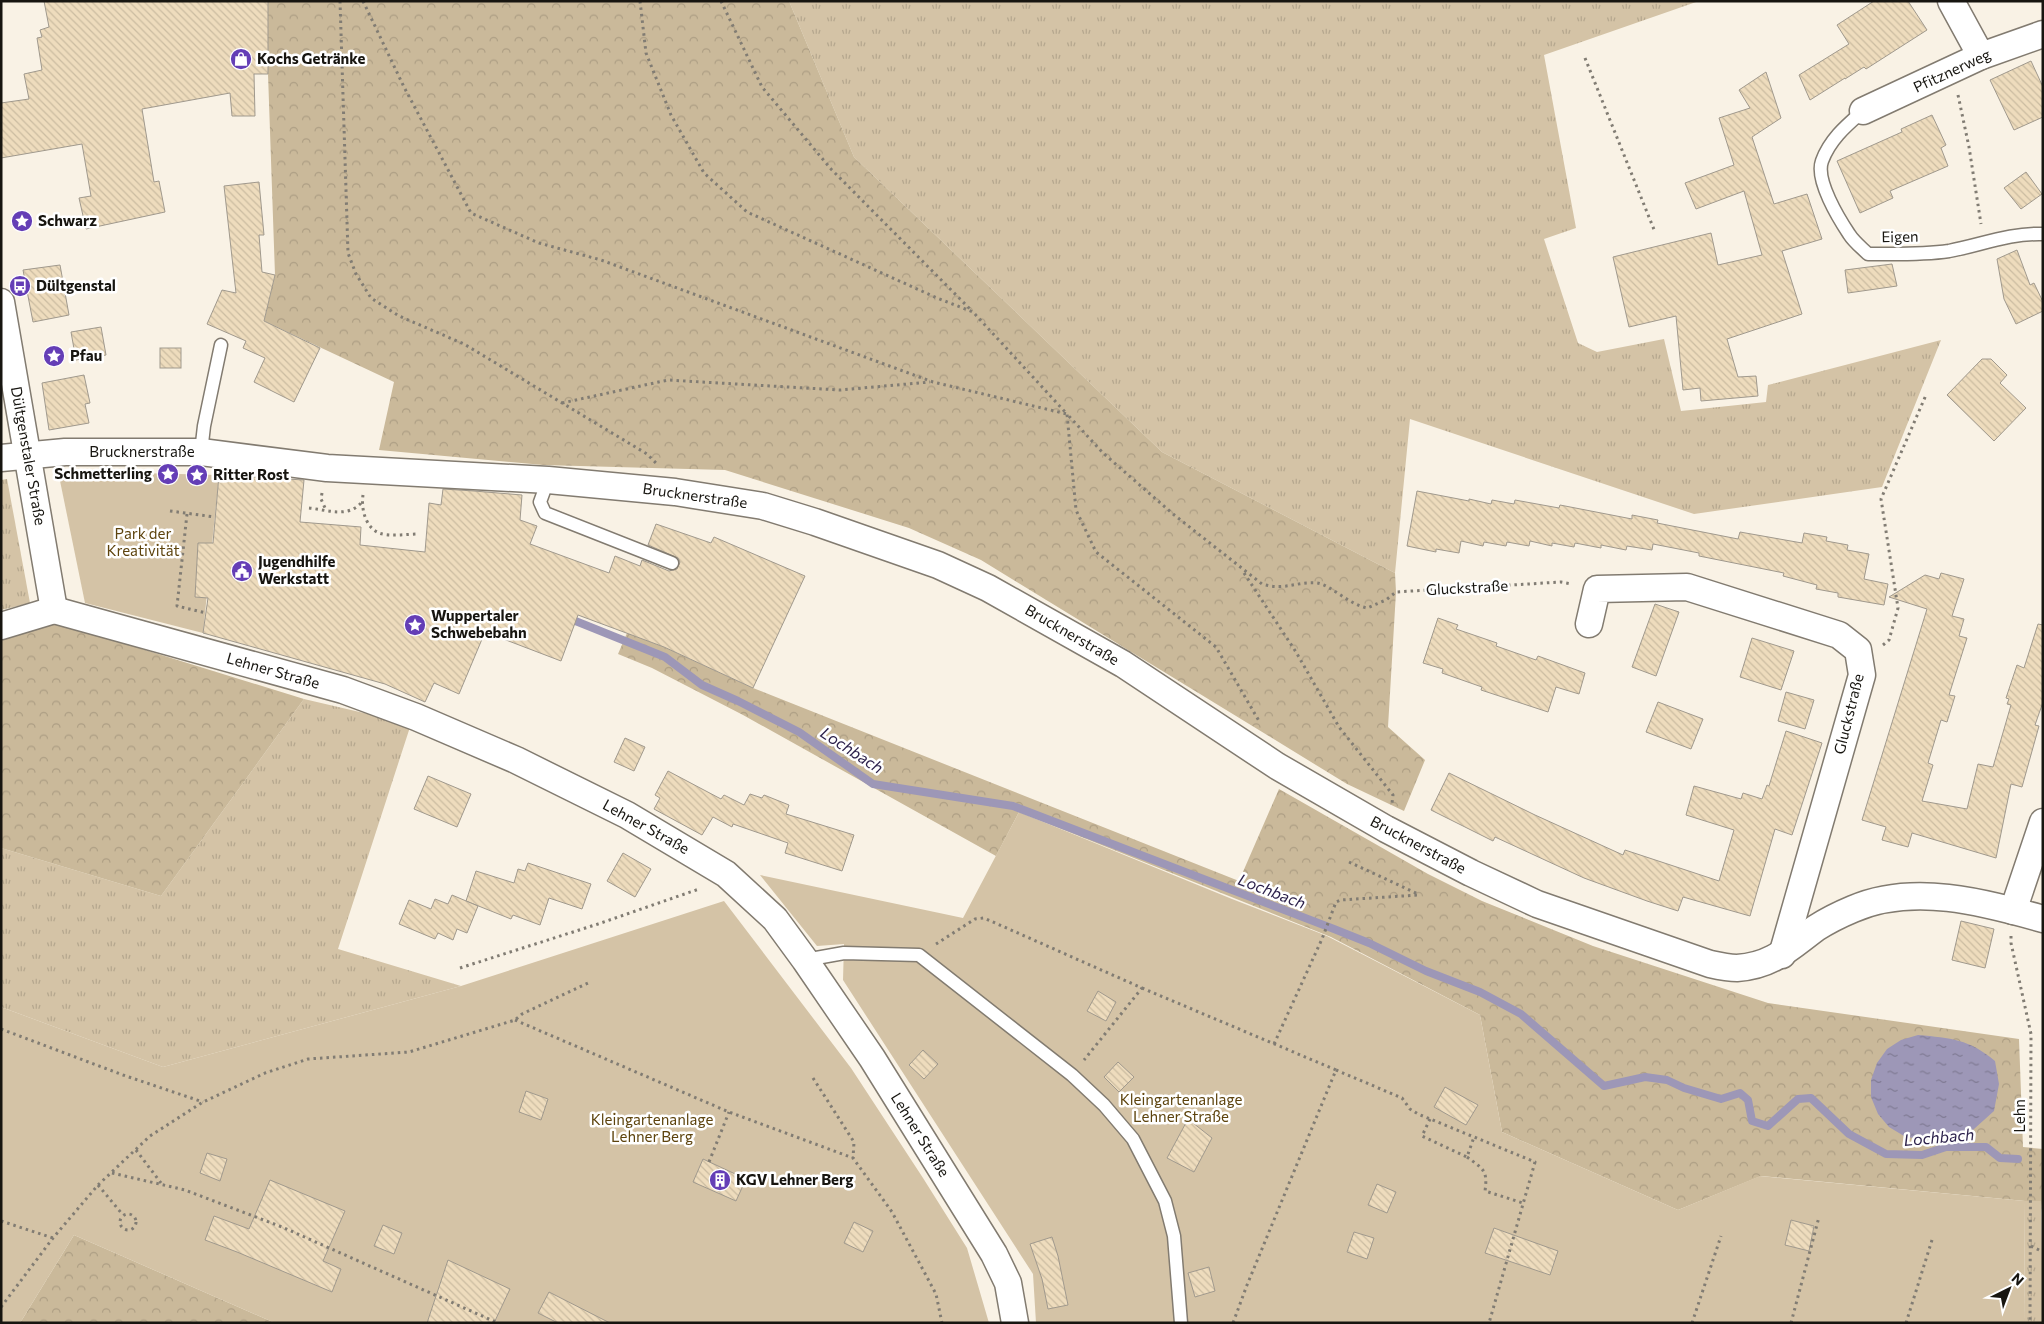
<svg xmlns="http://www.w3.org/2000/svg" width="2044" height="1324" font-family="Commissioner,sans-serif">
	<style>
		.grass { fill: url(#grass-tufts) }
		.forest { fill: url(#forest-crowns) }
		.green { fill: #d4c3a6 }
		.water { fill: url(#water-ripples) }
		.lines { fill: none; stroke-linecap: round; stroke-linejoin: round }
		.stream { stroke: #9d97b7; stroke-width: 8 }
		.building { fill: url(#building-back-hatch); stroke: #a0998d }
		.lane-casing { stroke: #827b70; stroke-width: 15 }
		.street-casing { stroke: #827b70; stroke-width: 29 }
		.path { stroke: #817c73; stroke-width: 3; stroke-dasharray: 2.5 4; stroke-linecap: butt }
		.lane { stroke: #fff; stroke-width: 12 }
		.street { stroke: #fff; stroke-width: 26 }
		.labels { text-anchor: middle; stroke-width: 5; stroke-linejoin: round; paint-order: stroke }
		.poi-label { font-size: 15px; font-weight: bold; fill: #171510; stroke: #fff; text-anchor: start }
		.street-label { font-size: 15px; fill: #171510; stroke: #fff }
		.park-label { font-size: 15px; fill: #5d430d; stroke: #fff }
		.water-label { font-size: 16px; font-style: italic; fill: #2c214b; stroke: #fff }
	</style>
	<defs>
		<pattern id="grass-tufts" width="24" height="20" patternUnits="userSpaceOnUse" patternTransform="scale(1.25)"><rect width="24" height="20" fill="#d4c3a6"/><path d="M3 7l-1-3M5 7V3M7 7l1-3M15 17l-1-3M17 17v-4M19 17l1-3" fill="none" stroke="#b5a78e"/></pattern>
		<pattern id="forest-crowns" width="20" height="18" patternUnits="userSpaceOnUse" patternTransform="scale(1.25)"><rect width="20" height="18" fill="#cab99a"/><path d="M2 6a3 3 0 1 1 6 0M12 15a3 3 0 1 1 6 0" fill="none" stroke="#ad9e84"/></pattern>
		<pattern id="water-ripples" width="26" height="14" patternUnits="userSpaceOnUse" patternTransform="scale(1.25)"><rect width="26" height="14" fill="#9d97b7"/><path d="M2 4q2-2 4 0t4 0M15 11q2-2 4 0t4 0" fill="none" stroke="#7f7a93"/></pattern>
		<pattern id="building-back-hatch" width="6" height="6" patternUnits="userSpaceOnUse" patternTransform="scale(1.25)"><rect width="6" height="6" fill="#eedcbd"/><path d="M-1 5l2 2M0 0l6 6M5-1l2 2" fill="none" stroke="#cbbca1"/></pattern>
	</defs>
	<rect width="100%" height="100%" fill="#f9f2e5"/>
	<g class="grass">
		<path d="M789 1H1699L1544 55 1576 228 1544 239 1578 343 1597 352 1664 339 1681 411 1766 402 1768 385 1941 340 1882 487 1694 514 1410 419 1395 573 1162 452 854 157Z"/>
		<path d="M7 479 30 603 1 610V480Z"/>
		<path d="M304 699 411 724 338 949 461 986 163 1067 1 1007V848L161 896Z"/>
		<path d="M2025 1201H2041L2043 1323H2024Z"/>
	</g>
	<g class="forest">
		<path d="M268 1H789L854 157 1162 452 1395 573 1396 592 1388 727 1425 760 1404 811 1347 784 981 560 909 528 725 470 543 465 379 450 394 382 264 321 275 275 268 74Z"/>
		<path d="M58 623 304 699 161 896 1 848V637Z"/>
		<path d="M627 633 664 647 753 688 1239 881 1279 789 1428 874 1482 901 1593 946 1768 1003 2019 1039 2023 1147 2043 1149V1225L2041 1201H2025L1761 1176 1678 1210 1502 1132 1480 1015 1331 937 1019 812 996 856 743 715 652 668 618 654Z"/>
		<path d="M74 1235 275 1323H20Z"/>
	</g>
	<g class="green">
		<path d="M58 471 219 475 203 633 85 603Z"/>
		<path d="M1019 812 1232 899 1327 936 1480 1015 1502 1132 1678 1210 1760 1176 2025 1201 2024 1323H1036L1033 1274 843 980 844 944 817 946 760 875 963 918Z"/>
		<path d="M724 901 851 1068 923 1178 967 1248 989 1323H275L74 1235 20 1323H1V1007L163 1067 461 986Z"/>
	</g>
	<path class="water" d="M1918 1035C1951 1038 1969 1039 1995 1061L1999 1084 1994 1111 1974 1129 1966 1135 1921 1140 1904 1136 1889 1127 1878 1114 1871 1097V1080L1877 1063 1887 1049 1901 1040Z"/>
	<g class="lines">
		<path class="stream" d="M568 618 665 657 702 685 738 701 799 732 873 784 1013 806 1334 929 1369 943 1426 971 1480 992 1521 1014 1604 1086 1645 1077 1667 1080 1684 1088 1721 1099 1740 1093 1748 1100 1752 1121 1768 1126 1798 1099 1811 1098 1849 1134 1886 1154 1922 1155 1946 1147H1986L2000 1158 2018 1159"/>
	</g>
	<g class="building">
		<path d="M44 1H268V74H254L255 116H232L230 93 142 109 154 182 159 181 165 212 86 229 79 198 91 196 82 144 1 158V103L29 99 24 74 42 70 37 38 42 37 40 30 49 27Z"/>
		<path d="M1874 1H1908L1927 30 1866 69 1864 67 1845 79V78L1810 100 1799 75 1849 44 1837 25Z"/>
		<path d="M2031 61 2043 87V117L2014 130 1990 80Z"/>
		<path d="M1766 72 1781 118 1752 137 1774 204 1807 194 1822 239 1782 251 1802 314 1727 339 1738 377 1756 376 1758 396 1701 401 1700 388 1683 390 1676 316 1629 327 1613 257 1711 233 1718 265 1762 255 1744 191 1696 209 1685 183 1734 165 1719 118 1750 108 1739 90Z"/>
		<path d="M1932 115 1946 145 1941 148 1948 166 1890 191 1893 198 1860 213 1837 161 1902 132 1901 129Z"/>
		<path d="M2026 172 2042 194 2021 209 2004 188Z"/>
		<path d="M259 182 264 235H259L262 272 275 275 264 321 320 348 294 402 254 382 265 358 243 348 246 341 207 324 222 290 236 293 224 186Z"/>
		<path d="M2017 250 2030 285 2034 283 2043 302V311L2016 324 2004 299 1997 259Z"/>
		<path d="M1892 264 1897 286 1848 293 1845 270Z"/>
		<path d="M60 265 69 315 33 322 23 270Z"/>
		<path d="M101 327 106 355 76 360 71 332Z"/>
		<rect x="160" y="348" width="21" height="20"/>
		<path d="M1982 359H1991L2007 375 2000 383 2026 408 1994 441 1947 395Z"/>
		<path d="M84 375 90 403 85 404 89 423 49 430 42 383Z"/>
		<path d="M219 475 304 480 300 522 361 527 360 545 425 552 429 503 441 505 443 489 474 491 522 495 520 520 537 526 530 544 609 573 615 556 640 566 642 560 669 571 677 569 680 562 678 558 648 545 656 524 711 543 714 537 805 576 753 688 664 647 578 615 561 661 485 632 459 694 434 683 425 702 385 684 203 633 208 598 195 597 198 543H213Z"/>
		<path d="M1417 491 1469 501V499L1491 504 1492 500 1514 504 1515 500 1559 508 1560 505 1632 519V515L1658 520 1657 523 1738 539 1740 532 1802 543 1804 533 1827 537 1826 541 1848 545 1847 550 1869 554 1864 579 1888 584 1884 605 1838 597V593L1816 589 1817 585 1783 576 1784 573 1699 556V553L1653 544 1652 550 1627 546 1626 550 1601 545V548L1575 543 1574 547 1552 543V546L1530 541 1529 546 1507 542 1506 546 1484 542 1483 546 1461 541 1459 553 1436 549V552L1407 546Z"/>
		<path d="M1941 573 1964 579 1952 616 1964 619 1959 636 1967 638 1949 695 1955 696 1947 722 1941 720 1928 763 1933 765 1922 801 1967 809 1978 764 1993 767 2011 705 2007 704 2009 699 2006 698 2017 665 2024 668 2038 624 2043 625V702L2035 725 2039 726 2022 787 2011 784 1996 858 1912 833 1908 847 1882 840 1886 827 1862 820 1927 609 1889 597 1925 575 1939 579Z"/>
		<path d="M1655 604 1679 612 1656 676 1632 667Z"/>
		<path d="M1438 618 1458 625 1456 629 1497 643 1496 646 1536 660 1538 656 1585 673 1579 694 1556 687 1548 712 1481 690 1482 687 1442 673 1443 669 1423 663Z"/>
		<path d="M1752 638 1794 651 1781 690 1740 677Z"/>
		<path d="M1786 692 1814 700 1805 729 1778 721Z"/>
		<path d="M1658 702 1703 719 1691 749 1646 732Z"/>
		<path d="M1786 731 1822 743 1792 835 1775 829 1750 916 1683 897 1678 911 1647 901 1584 878 1495 837 1493 841 1431 810 1449 773 1535 815 1623 855 1625 850 1719 881 1734 830 1686 815 1694 786 1741 799 1743 793 1762 799 1767 785 1769 786Z"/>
		<path d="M625 738 645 747 634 771 614 762Z"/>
		<path d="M668 771 721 799 724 795 744 805 750 794 762 798 764 795 789 805 786 814 854 835 842 871 785 853 788 843 733 824 732 827 713 817 702 835 654 809 660 798 655 795Z"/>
		<path d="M428 776 471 794 457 827 414 809Z"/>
		<path d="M623 853 651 869 635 897 607 881Z"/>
		<path d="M528 863 591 884 582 909 549 898 540 925 513 915 511 919 466 901 476 871 514 883 518 869 525 871Z"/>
		<path d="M452 895 478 906 467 933 457 929 453 940 438 933 435 939 399 924 409 900 431 909 435 899 448 904Z"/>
		<path d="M1961 921 1994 929 1985 968 1952 960Z"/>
		<path d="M1098 991 1116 1002 1106 1021 1087 1011Z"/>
		<path d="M923 1050 938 1064 924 1079 909 1065Z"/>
		<path d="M1118 1062 1134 1077 1119 1092 1104 1077Z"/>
		<path d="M1445 1087 1478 1105 1466 1125 1434 1107Z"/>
		<path d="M526 1091 548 1099 541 1120 519 1112Z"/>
		<path d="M1188 1119 1212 1138 1194 1172 1167 1158Z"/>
		<path d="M207 1153 227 1159 220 1181 200 1173Z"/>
		<path d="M703 1159 746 1179 736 1201 693 1182Z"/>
		<path d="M270 1180 345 1211 323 1261 341 1269 332 1292 237 1252 205 1240 214 1216 249 1229Z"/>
		<path d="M1377 1184 1396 1192 1387 1213 1368 1205Z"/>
		<path d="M1791 1220 1814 1226 1809 1251 1785 1245Z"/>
		<path d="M854 1222 873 1231 863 1252 844 1243Z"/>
		<path d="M383 1225 402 1233 394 1254 374 1246Z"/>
		<path d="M1494 1228 1558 1251 1550 1275 1485 1253Z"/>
		<path d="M1354 1232 1374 1238 1367 1259 1347 1252Z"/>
		<path d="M1052 1237 1058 1256 1068 1305 1048 1309 1042 1279 1030 1244Z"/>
		<path d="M448 1260 510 1289 494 1323H427Z"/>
		<path d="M1209 1267 1215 1291 1195 1297 1188 1273Z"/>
		<path d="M549 1292 610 1323H558L538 1313Z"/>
	</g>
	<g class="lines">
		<g class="lane-casing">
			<g id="lane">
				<path d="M1863 111C1847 125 1830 139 1822 161 1815 180 1839 219 1849 234 1854 242 1862 248 1868 254 1895 254 1922 255 1949 251 1981 245 2009 233 2043 234"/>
				<path d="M201 452 204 426 221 345"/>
				<path d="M548 480 540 502 545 513 672 563"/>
				<path d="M805 960 844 953 919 955 1072 1075 1104 1105 1133 1139 1165 1201 1174 1236 1181 1323"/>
			</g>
		</g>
		<g class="street-casing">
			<g id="street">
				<path d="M1951 1 1981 56"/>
				<path d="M1863 111 1981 56 2043 34"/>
				<path d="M1 302 54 610"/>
				<path d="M1 458 65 452H201L327 468 548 480 675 492 763 506 815 522 938 565 988 588 1123 664 1277 766 1386 829 1471 873 1537 904 1710 964C1719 966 1728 968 1737 968 1772 966 1789 948 1816 928 1827 921 1841 914 1853 909 1913 883 1983 902 2043 919"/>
				<path d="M54 610 343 690 416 717 516 760 627 815 726 874 775 919 805 960 872 1058 994 1254 1008 1283 1015 1323"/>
				<path d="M1589 624 1597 589 1687 587 1839 635 1858 650 1862 675 1782 955"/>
				<path d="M1 626 54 610"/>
				<path d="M2013 911 2043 822"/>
			</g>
		</g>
		<g class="path">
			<path d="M340 1 348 253 356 274 371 298 399 316 464 344 647 454 657 464"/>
			<path d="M363 1 404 87 471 213 539 243 601 260 933 382 1067 414 1103 453 1173 514 1262 584C1285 591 1297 581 1317 583 1331 585 1348 604 1367 608L1386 600 1396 592 1561 582 1572 584"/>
			<path d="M640 1 646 53 671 115 704 173 747 212 937 298 973 312 1067 414 1076 510 1096 552 1216 647 1259 721"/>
			<path d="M721 1 762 87 831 169 971 310"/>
			<path d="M1585 58 1655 232"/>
			<path d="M1958 95 1969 147 1981 224"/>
			<path d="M562 403 668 380 840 390 930 382"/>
			<path d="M322 493 321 499 326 510"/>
			<path d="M363 495C361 508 365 527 379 533 390 537 407 534 419 534"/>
			<path d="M309 508C328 510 347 518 361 503"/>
			<path d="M170 511 215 517"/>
			<path d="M187 514 177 606 206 613"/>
			<path d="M1244 573 1296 652 1339 727 1393 795 1392 803"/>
			<path d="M1883 645 1889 640 1898 608 1881 499 1926 395"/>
			<path d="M1349 862 1418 894"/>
			<path d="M2011 936V943L2031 1034 2030 1323"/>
			<path d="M936 944 975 919 984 918 1142 988 1084 1060"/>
			<path d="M460 968 598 924 699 889"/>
			<path d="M1142 988 1336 1070 1247 1285 1233 1323"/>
			<path d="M515 1020 729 1112 853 1158 892 1212 936 1294 942 1323"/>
			<path d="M1 1029 123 1075 203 1102"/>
			<path d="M1274 1044 1322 939 1336 902 1341 900 1418 895"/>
			<path d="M1336 1070 1402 1098 1410 1109 1418 1114 1535 1162 1489 1323"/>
			<path d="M813 1078 854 1142 853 1158"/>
			<path d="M1430 1119 1422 1136 1467 1157 1474 1137"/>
			<path d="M136 1150 161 1183"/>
			<path d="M1467 1157C1483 1169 1488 1170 1485 1191L1523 1203"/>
			<path d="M709 1162 729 1112"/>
			<path d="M112 1173 185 1190 282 1227 498 1323"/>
			<path d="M98 1185 123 1215"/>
			<circle cx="128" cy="1222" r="8"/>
			<path d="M1 1221 53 1238"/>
			<path d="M2031 1246 2043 1252"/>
			<path d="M1 1307 53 1238 98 1185 150 1136 203 1102 265 1073 308 1059 409 1052 515 1020 522 1014 588 983"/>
			<path d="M1692 1323 1721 1236"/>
			<path d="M1791 1323 1819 1217"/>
			<path d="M1906 1323 1932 1240"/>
		</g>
		<use href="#lane" class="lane"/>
		<use href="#street" class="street"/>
	</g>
	<defs>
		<g id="shop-disc" transform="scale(1.125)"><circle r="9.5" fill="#643eb6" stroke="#fff"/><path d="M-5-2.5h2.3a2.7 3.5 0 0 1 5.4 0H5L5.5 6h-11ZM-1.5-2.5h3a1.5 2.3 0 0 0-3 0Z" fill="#fff"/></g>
		<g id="sight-disc" transform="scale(1.125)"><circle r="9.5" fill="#643eb6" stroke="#fff"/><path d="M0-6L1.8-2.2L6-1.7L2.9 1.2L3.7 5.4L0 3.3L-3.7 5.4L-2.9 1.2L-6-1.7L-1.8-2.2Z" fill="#fff"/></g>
		<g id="bus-disc" transform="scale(1.125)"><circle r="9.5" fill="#643eb6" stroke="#fff"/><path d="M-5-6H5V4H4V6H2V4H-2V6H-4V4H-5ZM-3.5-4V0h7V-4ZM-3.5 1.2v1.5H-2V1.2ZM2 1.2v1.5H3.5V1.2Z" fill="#fff"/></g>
		<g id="civic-disc" transform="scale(1.125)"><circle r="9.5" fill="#643eb6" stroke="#fff"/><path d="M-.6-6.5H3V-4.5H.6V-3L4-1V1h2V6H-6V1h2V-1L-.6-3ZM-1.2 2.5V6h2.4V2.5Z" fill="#fff"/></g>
		<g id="building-disc" transform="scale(1.125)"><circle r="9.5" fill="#643eb6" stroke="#fff"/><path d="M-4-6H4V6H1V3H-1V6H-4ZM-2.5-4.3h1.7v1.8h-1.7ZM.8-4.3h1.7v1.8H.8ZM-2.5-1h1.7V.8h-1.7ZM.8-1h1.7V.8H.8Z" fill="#fff"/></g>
	</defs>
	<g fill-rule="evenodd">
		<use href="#shop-disc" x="241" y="59"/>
		<use href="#sight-disc" x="22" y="221"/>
		<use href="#bus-disc" x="20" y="286"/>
		<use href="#sight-disc" x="54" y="356"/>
		<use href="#sight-disc" x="168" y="474"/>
		<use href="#sight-disc" x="197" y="475"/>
		<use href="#civic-disc" x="242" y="571"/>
		<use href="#sight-disc" x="415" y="625"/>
		<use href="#building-disc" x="720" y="1180"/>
	</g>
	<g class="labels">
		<g class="poi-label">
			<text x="257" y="64">Kochs Getränke</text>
			<text x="38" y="226">Schwarz</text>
			<text x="36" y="291">Dültgenstal</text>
			<text x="70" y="361">Pfau</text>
			<text x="152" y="479" text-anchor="end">Schmetterling</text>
			<text x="213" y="480">Ritter Rost</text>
			<text x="258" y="567">Jugendhilfe<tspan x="258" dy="17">Werkstatt</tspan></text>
			<text x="431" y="621">Wuppertaler<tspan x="431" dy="17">Schwebebahn</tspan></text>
			<text x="736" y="1185">KGV Lehner Berg</text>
		</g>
		<g class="street-label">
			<text transform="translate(1952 71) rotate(-25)" y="5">Pfitznerweg</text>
			<text transform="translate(1900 237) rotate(-1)" y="5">Eigen</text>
			<text x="142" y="457">Brucknerstraße</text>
			<text transform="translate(28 456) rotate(80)" y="5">Dültgenstaler Straße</text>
			<text transform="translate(695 496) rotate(8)" y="5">Brucknerstraße</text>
			<text transform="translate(1467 588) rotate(-3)" y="5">Gluckstraße</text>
			<text transform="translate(1072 635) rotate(30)" y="5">Brucknerstraße</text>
			<text transform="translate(273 671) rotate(16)" y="5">Lehner Straße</text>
			<text transform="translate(1849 714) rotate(-76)" y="5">Gluckstraße</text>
			<text transform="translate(646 827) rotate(29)" y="5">Lehner Straße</text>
			<text transform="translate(1418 845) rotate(28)" y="5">Brucknerstraße</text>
			<text transform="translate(2020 1116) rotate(-90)" y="5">Lehn</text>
			<text transform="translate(920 1135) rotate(58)" y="5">Lehner Straße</text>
		</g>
		<g class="park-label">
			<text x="143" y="539">Park der<tspan x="143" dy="17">Kreativität</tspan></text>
			<text x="1181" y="1105">Kleingartenanlage<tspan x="1181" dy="17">Lehner Straße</tspan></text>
			<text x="652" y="1125">Kleingartenanlage<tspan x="652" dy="17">Lehner Berg</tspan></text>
		</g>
		<g class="water-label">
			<text transform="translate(852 750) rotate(33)" y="6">Lochbach</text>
			<text transform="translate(1272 891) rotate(21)" y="6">Lochbach</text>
			<text transform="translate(1939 1137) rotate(-5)" y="6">Lochbach</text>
		</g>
	</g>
	<rect width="2044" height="1324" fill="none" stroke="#171510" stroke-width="5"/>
	<g transform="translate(2009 1289) rotate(42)" stroke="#ffffff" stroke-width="4" paint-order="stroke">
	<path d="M0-4L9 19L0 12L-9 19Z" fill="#171510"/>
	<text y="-8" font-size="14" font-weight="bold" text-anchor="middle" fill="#171510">N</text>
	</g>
</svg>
